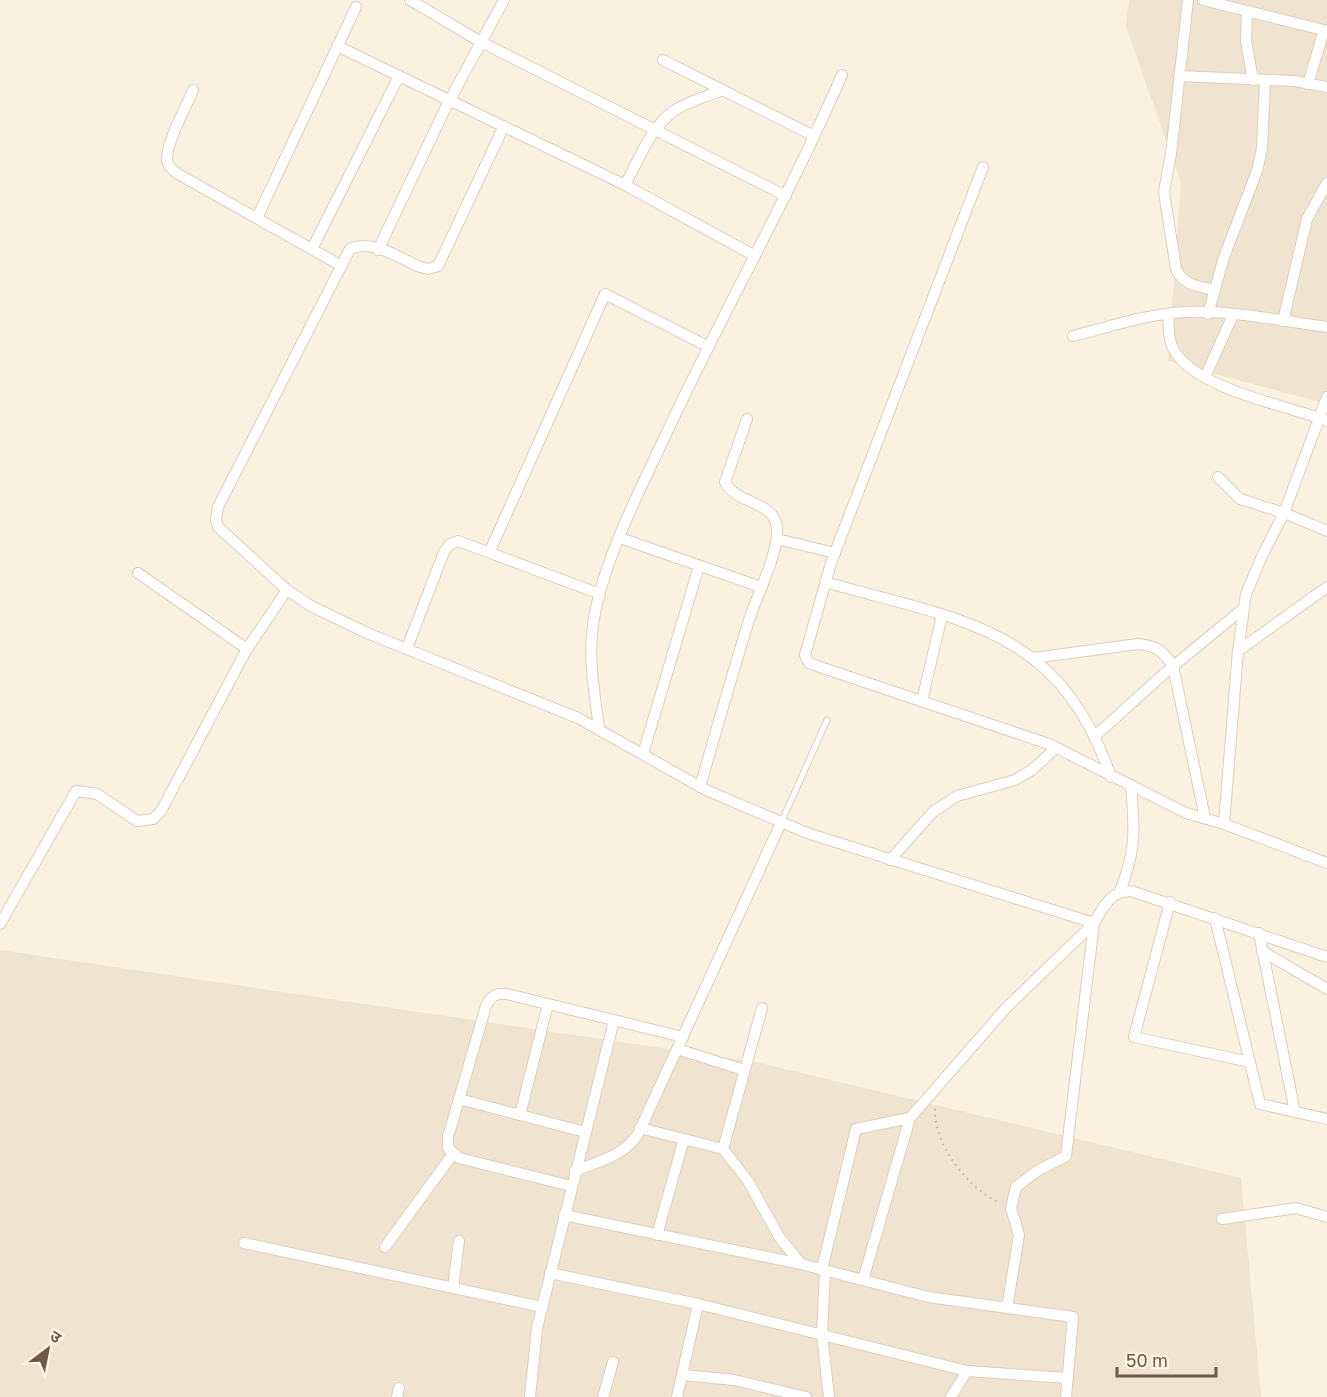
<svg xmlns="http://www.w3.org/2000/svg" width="1327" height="1397" font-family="'Golos Text','Noto Sans Devanagari',sans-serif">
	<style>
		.residential { fill: #f0e3cf }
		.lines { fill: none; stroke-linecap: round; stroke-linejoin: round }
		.lane-casing { stroke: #ddcebd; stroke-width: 7 }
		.street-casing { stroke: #ddcebd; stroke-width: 12 }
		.path { stroke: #d1b59e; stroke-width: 2; stroke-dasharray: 1.5 4.5; stroke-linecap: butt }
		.lane { stroke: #fff; stroke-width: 5 }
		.street { stroke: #fff; stroke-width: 10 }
	</style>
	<rect width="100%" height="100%" fill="#faf1e0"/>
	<g class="residential">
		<path d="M1129 0H1327V404L1168 361 1181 183 1126 26Z"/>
		<path d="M0 950 756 1062 1241 1178 1261 1397H0Z"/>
	</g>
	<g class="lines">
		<g class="lane-casing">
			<path id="lane" d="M781 823 827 720"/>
		</g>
		<g class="street-casing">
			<g id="street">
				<path d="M410 0 481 42 786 196"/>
				<path d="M1188 0 1171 154 1164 192 1176 269C1184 286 1198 286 1215 290"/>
				<path d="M1203 0 1327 31"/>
				<path d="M1247 11 1246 41 1253 80"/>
				<path d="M337 46 625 185 755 256"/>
				<path d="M663 60 814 136"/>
				<path d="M1179 76 1295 81 1327 87"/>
				<path d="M1308 84 1324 30"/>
				<path d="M193 90C187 106 162 149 168 164 170 168 174 171 178 174L340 265"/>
				<path d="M504 126 438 266 428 269 420 267C401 259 371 238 350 249L218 507 216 519 218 527 287 590 311 606 367 633 578 718 706 790 807 833 1094 923C1104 906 1110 891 1131 891L1327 957"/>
				<path d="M983 167 831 563 805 655 809 663 820 667 1049 744 1186 813 1224 824 1327 863"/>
				<path d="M625 185C639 160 650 127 675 110 689 101 708 96 723 90"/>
				<path d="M257 218 356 7"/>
				<path d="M312 249 399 76"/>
				<path d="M378 250 447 105 504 0"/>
				<path d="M1168 314C1169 324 1168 338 1172 346 1190 389 1287 405 1327 421"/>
				<path d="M1208 314 1224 257 1257 171 1262 149 1265 81"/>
				<path d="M1283 321 1307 219 1327 183"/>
				<path d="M1073 336C1109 327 1147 314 1185 312 1232 310 1281 321 1327 327"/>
				<path d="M1205 377 1233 315"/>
				<path d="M1218 477 1240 499 1284 513 1327 531"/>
				<path d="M620 538 761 587"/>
				<path d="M777 539 835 553"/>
				<path d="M490 551 605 294 707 346"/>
				<path d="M138 573 247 649"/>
				<path d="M825 582C961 621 1059 626 1111 777"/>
				<path d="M407 648 444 552 450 544 458 541 600 594"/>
				<path d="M1238 651 1327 587"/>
				<path d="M1033 658 1138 644C1157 646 1162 650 1173 666L1205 818"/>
				<path d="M922 701 942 615"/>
				<path d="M599 729C595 695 588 660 593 625 601 567 635 500 660 447 718 321 787 201 842 75"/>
				<path d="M1094 737 1166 672 1244 608"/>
				<path d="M643 754 699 566"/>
				<path d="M700 787C716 731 732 675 749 620 756 597 783 545 776 523 770 501 735 503 725 482L747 419"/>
				<path d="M1224 824 1238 651 1246 594 1262 556 1284 513 1327 397"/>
				<path d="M890 860 933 812 957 796 1015 780 1032 770 1056 748"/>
				<path d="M1120 891C1136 851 1135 830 1131 787"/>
				<path d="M1170 902 1134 1037 1250 1062"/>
				<path d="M1215 918 1260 1104 1327 1119"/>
				<path d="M0 924 76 791 97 794 137 821 153 819 161 811 247 649 287 590"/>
				<path d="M1259 933 1295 1112"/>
				<path d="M1262 951 1327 989"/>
				<path d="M677 1049 744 1070"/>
				<path d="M459 1099 585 1132"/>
				<path d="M520 1115 548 1004"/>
				<path d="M640 1128 723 1149 748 1181 780 1238 801 1264"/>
				<path d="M723 1149 762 1008"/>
				<path d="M575 1171C599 1161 624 1156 638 1134L781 823"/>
				<path d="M571 1186 459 1158 448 1148V1137L486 1006C491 996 495 993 507 994L683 1037"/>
				<path d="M564 1215 801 1264 928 1297 1073 1317 1066 1397"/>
				<path d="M1222 1219 1296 1208 1327 1217"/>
				<path d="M657 1235 684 1139"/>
				<path d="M244 1243 542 1307"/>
				<path d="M385 1247 453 1154"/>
				<path d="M822 1269 856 1129 910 1118 1006 1008 1094 923"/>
				<path d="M825 1270 822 1335 829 1397"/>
				<path d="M550 1273 698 1304 967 1371 1068 1378"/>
				<path d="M863 1280 910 1118"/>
				<path d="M453 1288 459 1241"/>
				<path d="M1007 1308 1019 1235 1011 1208 1016 1187 1037 1171 1066 1156 1094 923"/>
				<path d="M684 1375 734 1380 806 1397"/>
				<path d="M397 1397 399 1388"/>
				<path d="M530 1397 537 1328 614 1020"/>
				<path d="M603 1397 613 1362"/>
				<path d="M677 1397 698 1304"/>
				<path d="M951 1397 967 1371"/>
			</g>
		</g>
		<path class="path" d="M935 1109C934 1146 968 1188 1000 1203"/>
		<use href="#lane" class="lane"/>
		<use href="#street" class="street"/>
	</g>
	<g transform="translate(48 1349) rotate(32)" stroke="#fdf5e6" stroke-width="4.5" paint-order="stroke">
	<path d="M0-4.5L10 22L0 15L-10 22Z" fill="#6e594a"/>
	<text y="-9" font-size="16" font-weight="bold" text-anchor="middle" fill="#6e594a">उ</text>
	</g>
	<path d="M1117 1367v9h99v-9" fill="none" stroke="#6e594a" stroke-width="3"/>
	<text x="1126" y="1367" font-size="18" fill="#6e594a" stroke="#fdf5e6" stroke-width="4.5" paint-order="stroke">50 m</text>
</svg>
